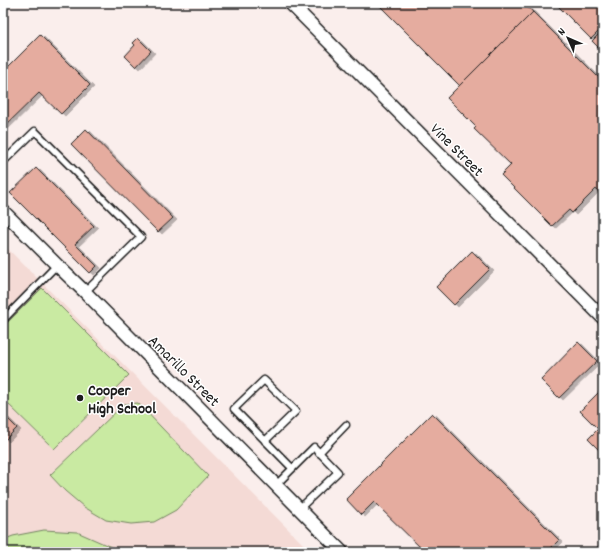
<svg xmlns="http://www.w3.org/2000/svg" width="606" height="555" font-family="Dekko,sans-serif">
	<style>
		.built { fill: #f4dad5 }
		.green { fill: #c9eaa2; stroke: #72835f }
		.building { fill: #e5ac9f; stroke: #1c1c1c; filter: url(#shadow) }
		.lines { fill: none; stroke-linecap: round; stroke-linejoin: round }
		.service-casing { stroke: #1c1c1c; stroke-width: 9 }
		.minor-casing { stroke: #1c1c1c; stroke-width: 15 }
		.service { stroke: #fff; stroke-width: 6 }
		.minor { stroke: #fff; stroke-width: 12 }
		.poi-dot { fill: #1c1c1c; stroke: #fff; stroke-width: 1.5 }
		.labels { text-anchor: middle; stroke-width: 3; stroke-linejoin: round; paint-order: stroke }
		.street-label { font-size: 16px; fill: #1c1c1c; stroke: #fff }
		.poi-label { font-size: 16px; font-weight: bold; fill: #1c1c1c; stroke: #fff; text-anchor: start }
	</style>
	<defs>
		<filter id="shadow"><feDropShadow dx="4" dy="2" stdDeviation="0" flood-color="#0004"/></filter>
	</defs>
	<rect width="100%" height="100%" fill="#faeeec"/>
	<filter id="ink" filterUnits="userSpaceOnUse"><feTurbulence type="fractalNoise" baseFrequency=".025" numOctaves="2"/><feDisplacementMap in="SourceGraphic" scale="8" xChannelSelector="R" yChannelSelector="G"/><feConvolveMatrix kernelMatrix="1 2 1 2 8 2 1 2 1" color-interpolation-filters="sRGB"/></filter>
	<g filter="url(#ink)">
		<path class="built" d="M3 244 311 552H3Z"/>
		<g class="green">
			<path d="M42 288 129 375 54 449 3 399V327Z"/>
			<path d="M138 403 208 476 176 510 154 522 131 524 106 520 84 507 65 491 50 475 124 404Z"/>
			<path d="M44 530 77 532 111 547 118 552H3V540L13 536Z"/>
		</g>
		<g class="building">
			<path d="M377 3H523L533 12 460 86Z"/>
			<path d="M555 3H603V27L591 39Z"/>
			<path d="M533 12 603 82V197L596 189 572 213 569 210 552 226 501 175 511 165 474 129 476 127 447 98Z"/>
			<path d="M603 30V52L592 41Z"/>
			<path d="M40 35 90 85 61 114 39 93 3 128V72Z"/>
			<path d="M138 38 151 51 136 67 125 56 135 45 133 43Z"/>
			<path d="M86 129 173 218 158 232 71 144Z"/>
			<path d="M36 168 94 226 75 244 97 266 90 273 10 193Z"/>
			<path d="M472 251 490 269 454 305 436 287Z"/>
			<path d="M578 342 597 361 559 398 541 380Z"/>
			<path d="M603 388V451L601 452 588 439 598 429 580 411Z"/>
			<path d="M432 413 559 540 547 552H425L374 502 361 515 346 499Z"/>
			<path d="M3 414 17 428 5 440 3 437Z"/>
			<path d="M603 542V552H593Z"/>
		</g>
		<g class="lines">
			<g class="service-casing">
				<g id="service">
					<path d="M3 162 35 131 141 237 85 292"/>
					<path d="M3 320 57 265"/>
					<path d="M265 441 296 411 264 380 234 409 292 468"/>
					<path d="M319 453 346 425"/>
					<path d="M276 485 314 447 338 472 299 509"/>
				</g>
			</g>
			<g class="minor-casing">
				<g id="minor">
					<path d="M290 3 603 318"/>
					<path d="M3 211 57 265 85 292 342 552"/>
				</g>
			</g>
			<use href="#service" class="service"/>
			<use href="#minor" class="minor"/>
		</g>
	</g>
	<circle class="poi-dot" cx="80" cy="398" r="4"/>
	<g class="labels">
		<g class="street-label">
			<text transform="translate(458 149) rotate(45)" y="6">Vine Street</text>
			<text transform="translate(185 370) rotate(45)" y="6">Amarillo Street</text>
		</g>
		<g class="poi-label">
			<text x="88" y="395">Cooper<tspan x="88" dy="18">High School</tspan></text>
		</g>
	</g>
	<rect width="606" height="555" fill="none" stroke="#fff" stroke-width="16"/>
	<rect x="8" y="8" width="590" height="539" fill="none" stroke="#1c1c1c" stroke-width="1.5" filter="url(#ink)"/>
	<g transform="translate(568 38) rotate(315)" stroke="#ffffff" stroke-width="3" paint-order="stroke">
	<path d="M0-3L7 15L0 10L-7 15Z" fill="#1c1c1c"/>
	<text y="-6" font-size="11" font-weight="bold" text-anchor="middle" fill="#1c1c1c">N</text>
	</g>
</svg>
